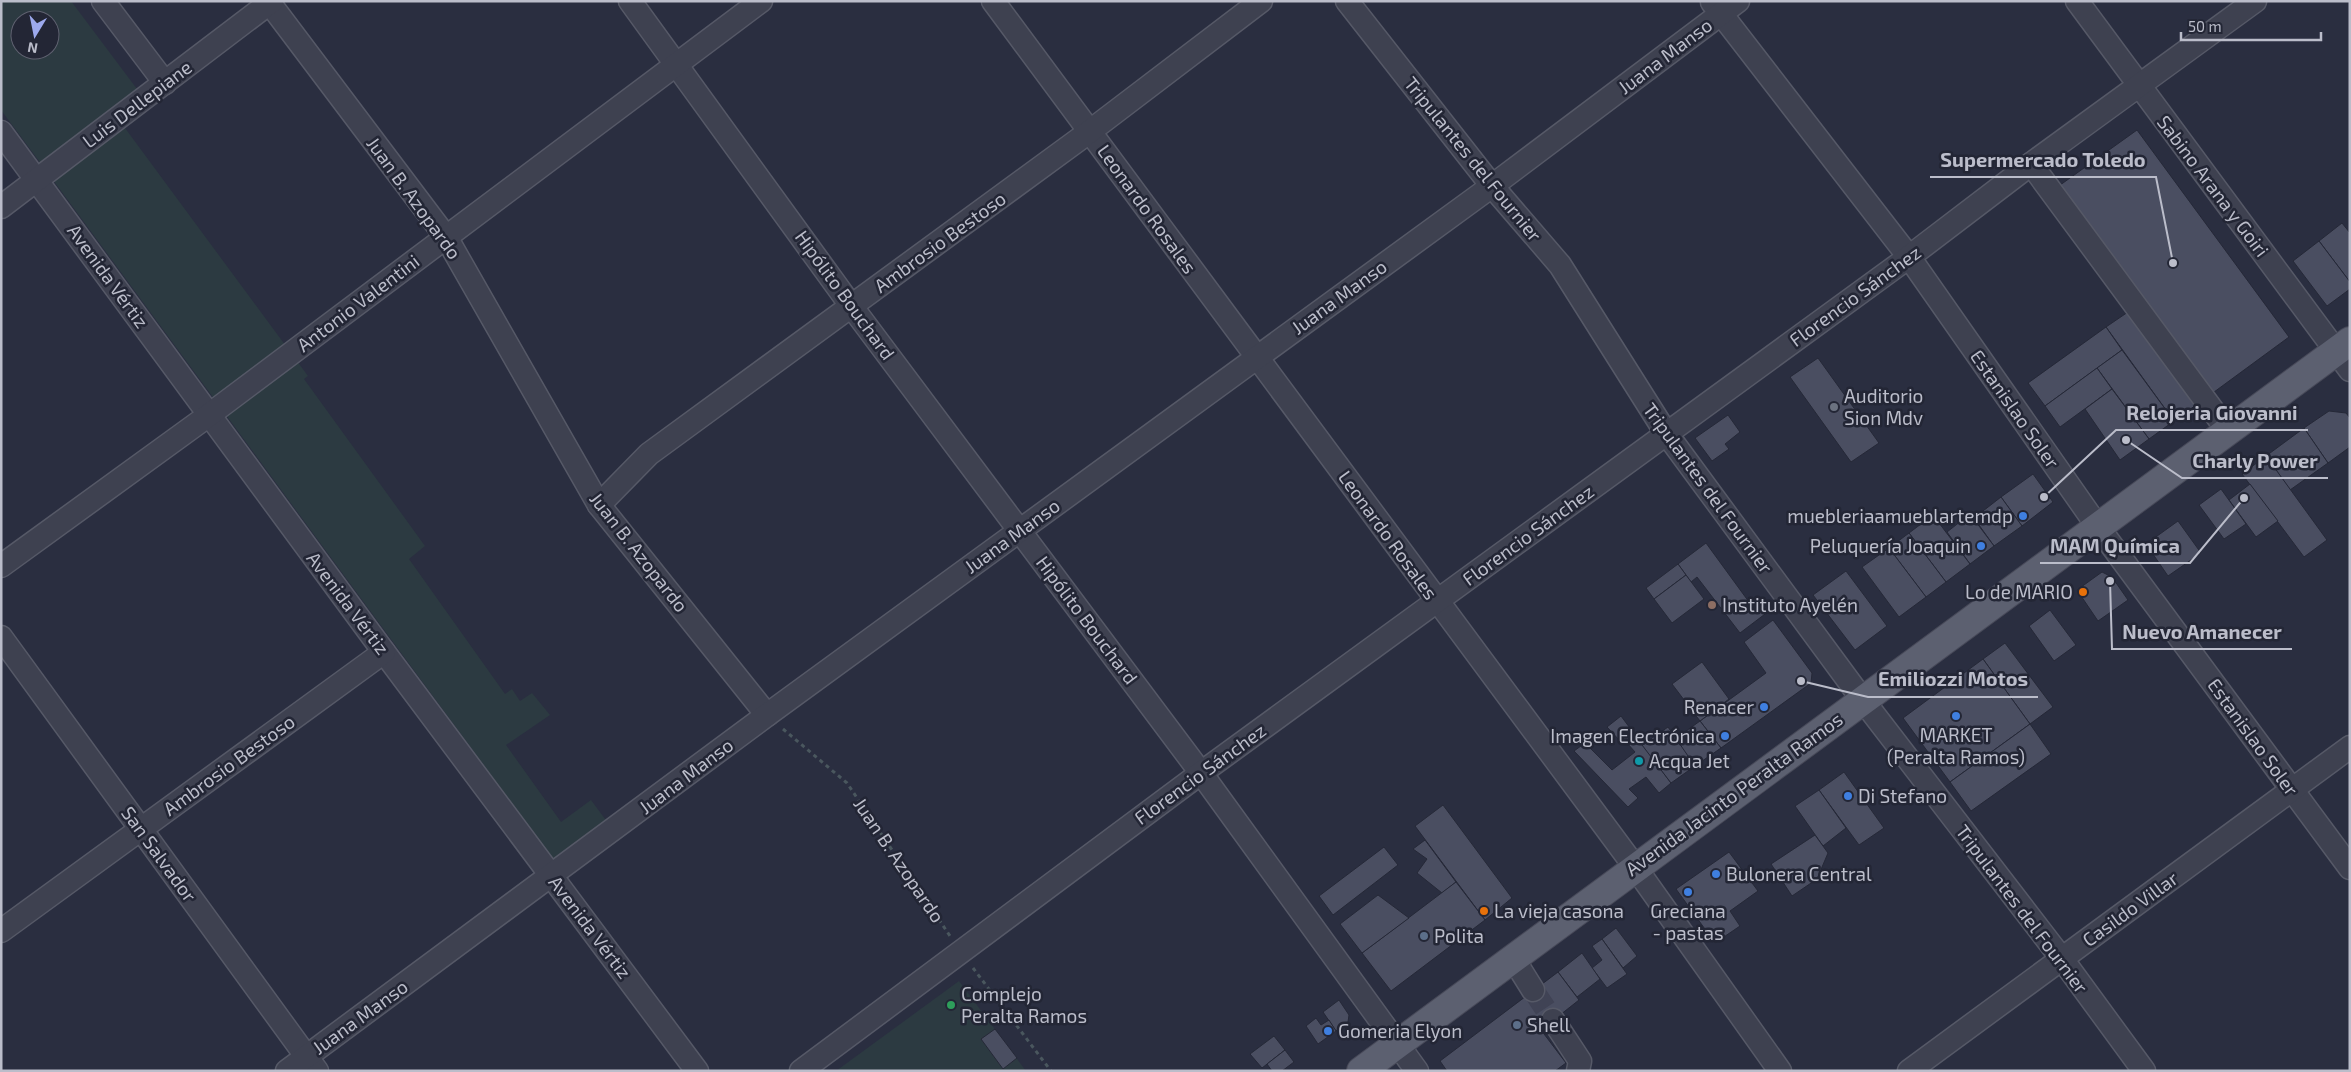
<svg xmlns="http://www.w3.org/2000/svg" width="2351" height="1072" font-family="'Exo 2',sans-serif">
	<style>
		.green { fill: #2c3a41; fill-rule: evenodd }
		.building { fill: #4a4e61; stroke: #252837 }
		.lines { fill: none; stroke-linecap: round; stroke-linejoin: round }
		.minor-tunnel { stroke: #404355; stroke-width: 22; stroke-dasharray: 22 11; stroke-linecap: butt }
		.minor-casing { stroke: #565967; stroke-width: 25 }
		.major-casing { stroke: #484a59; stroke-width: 30 }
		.path { stroke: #4a575e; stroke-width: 3; stroke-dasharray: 4 4; stroke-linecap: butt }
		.minor { stroke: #3e4150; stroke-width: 22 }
		.major { stroke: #5c6070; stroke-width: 28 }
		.worship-dot { fill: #6b7280; stroke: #232635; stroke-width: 2 }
		.shop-dot { fill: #3f7fe0; stroke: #232635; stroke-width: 2 }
		.food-dot { fill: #e8710a; stroke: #232635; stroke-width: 2 }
		.education-dot { fill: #8d6e63; stroke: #232635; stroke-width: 2 }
		.culture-dot { fill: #0f9aa8; stroke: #232635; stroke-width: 2 }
		.service-dot { fill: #5c6f8a; stroke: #232635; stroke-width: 2 }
		.leisure-dot { fill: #2e9e5b; stroke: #232635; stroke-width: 2 }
		.labels { text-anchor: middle; stroke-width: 5; stroke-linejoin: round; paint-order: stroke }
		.street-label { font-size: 19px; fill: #bbbdca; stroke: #232635 }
		.poi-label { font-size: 19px; fill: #bbbdca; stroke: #232635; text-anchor: start }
		.leader { fill: none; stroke: #bbbdca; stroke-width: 2 }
		.callout-dot { fill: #bbbdca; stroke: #232635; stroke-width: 2 }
		.callout-label { font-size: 20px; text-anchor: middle; font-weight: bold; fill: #bbbdca; stroke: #232635; stroke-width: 5; stroke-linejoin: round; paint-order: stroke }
	</style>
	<rect width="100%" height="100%" fill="#2a2e40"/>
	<g class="green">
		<path d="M1 1H71L140 93 42 165 1 110ZM20 20H50V50H20Z"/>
		<path d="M125 128 308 376 304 379 425 546 409 559 505 694 512 689 520 701 532 693 550 715 506 745 561 822 591 800 608 823 555 862 53 180Z"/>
		<path d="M959 981 1026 1071H836Z"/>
	</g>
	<g class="building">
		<path d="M2137 130 2289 337 2210 395 2056 188Z"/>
		<path d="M2342 223 2350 233V282L2319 241Z"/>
		<path d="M2319 241 2350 282V289L2327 306 2293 261Z"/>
		<path d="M2128 312 2196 405 2174 421 2106 327Z"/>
		<path d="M2106 327 2122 350 2045 406 2028 383Z"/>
		<path d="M2122 350 2174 421 2149 439 2097 368Z"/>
		<path d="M1818 358 1879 443 1851 462 1790 377Z"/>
		<path d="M2097 368 2112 389 2060 427 2045 406Z"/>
		<path d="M2112 389 2149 439 2120 460 2085 409Z"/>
		<path d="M2329 411 2346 413 2350 418V447L2328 463 2304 428Z"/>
		<path d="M1728 415 1740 432 1725 444 1729 449 1712 461 1695 438Z"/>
		<path d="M2304 428 2328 463 2290 490 2266 456Z"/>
		<path d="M2266 456 2327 540 2304 557 2242 474Z"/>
		<path d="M2033 474 2053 502 2022 526 2001 497Z"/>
		<path d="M2250 484 2278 521 2256 537 2229 500Z"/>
		<path d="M2221 489 2246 524 2224 539 2199 505Z"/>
		<path d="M2001 497 2022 526 1994 546 1974 518Z"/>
		<path d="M1970 514 1994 546 1970 564 1947 532Z"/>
		<path d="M1933 515 1970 564 1946 582 1909 533Z"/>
		<path d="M2178 521 2201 553 2168 576 2146 544Z"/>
		<path d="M1909 533 1946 582 1926 597 1889 548Z"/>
		<path d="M1706 543 1749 602 1758 596 1769 611 1740 633 1697 577 1691 582 1678 564Z"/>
		<path d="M1889 548 1926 597 1899 617 1862 567Z"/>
		<path d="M1678 564 1686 575 1654 599 1646 588Z"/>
		<path d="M1846 571 1887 626 1855 650 1813 595Z"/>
		<path d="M2102 572 2112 577 2128 600 2098 621 2077 590Z"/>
		<path d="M1686 575 1704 599 1672 623 1654 599Z"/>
		<path d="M2050 610 2076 645 2054 661 2029 626Z"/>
		<path d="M1773 620 1812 673 1811 683 1721 748 1700 721 1766 673 1744 642Z"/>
		<path d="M2005 643 2053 707 2030 724 1983 659Z"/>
		<path d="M1983 659 2030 724 1950 782 1903 718Z"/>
		<path d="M1702 662 1729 699 1700 721 1672 684Z"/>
		<path d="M1621 716 1671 783 1659 793 1646 777 1629 789 1638 798 1628 807 1574 751 1585 743 1612 770 1635 752 1627 743 1620 741 1607 727Z"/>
		<path d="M1700 721 1721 748 1695 766 1675 739Z"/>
		<path d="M2030 724 2051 754 1971 811 1950 782Z"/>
		<path d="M1668 727 1695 766 1671 783 1642 745Z"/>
		<path d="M1844 772 1884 828 1859 845 1819 790Z"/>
		<path d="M1819 790 1846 828 1823 846 1795 806Z"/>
		<path d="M1443 805 1512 898 1485 920 1415 826Z"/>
		<path d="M1815 835 1828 853 1817 879 1792 896 1771 864Z"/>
		<path d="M1425 840 1456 882 1442 893 1417 873 1427 859 1413 849Z"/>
		<path d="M1384 847 1398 865 1333 915 1319 896Z"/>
		<path d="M1729 852 1758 891 1730 911 1740 926 1715 943 1676 889Z"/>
		<path d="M1456 882 1485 920 1391 991 1362 953Z"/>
		<path d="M1378 895 1409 918 1362 953 1340 924Z"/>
		<path d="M1616 928 1637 956 1623 968 1602 939Z"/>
		<path d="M1602 939 1627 974 1607 988 1592 968 1602 960 1592 946Z"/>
		<path d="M1582 953 1600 979 1577 997 1558 972Z"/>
		<path d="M1558 972 1579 1000 1541 1030 1566 1063 1555 1071H1447L1440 1061Z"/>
		<path d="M1339 1000 1349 1015 1348 1022 1336 1031 1323 1012Z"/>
		<path d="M1316 1018 1321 1025 1329 1020 1336 1031 1318 1044 1306 1026Z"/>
		<path d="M995 1029 1017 1058 1003 1069 981 1039Z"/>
		<path d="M1274 1036 1285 1050 1262 1068 1250 1054Z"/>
		<path d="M1285 1050 1294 1062 1282 1071H1272L1267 1064Z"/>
	</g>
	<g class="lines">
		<path class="minor-tunnel" d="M1533 990 1553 1020"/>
		<g class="minor-casing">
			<g id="minor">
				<path d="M103 1 165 83"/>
				<path d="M268 1 446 237 599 505 767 715"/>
				<path d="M630 1 852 307 1201 773 1417 1071"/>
				<path d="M993 1 1635 867 1780 1071"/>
				<path d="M1347 1 1492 186 1560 265 1666 433 1862 699 2062 959 2144 1071"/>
				<path d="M2077 1 2350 370"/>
				<path d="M1712 2 1909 257 2098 527 2350 868"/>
				<path d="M1 132 384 652 697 1071"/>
				<path d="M2031 164 2228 431"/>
				<path d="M1 207 272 1"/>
				<path d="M599 505 649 454 1089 132 1261 1"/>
				<path d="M1 566 209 415 761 1"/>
				<path d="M1 637 317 1071"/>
				<path d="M1 931 384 652"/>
				<path d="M1513 958 1533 990"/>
				<path d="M1553 1020 1580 1061 1578 1071"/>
				<path d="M287 1071 767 715 1492 186 1738 1"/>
				<path d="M801 1071 1201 773 1909 257 2031 164 2255 1"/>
				<path d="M1909 1071 2350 747"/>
			</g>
		</g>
		<g class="major-casing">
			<path id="major" d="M1361 1071 2350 341"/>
		</g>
		<g class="path">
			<path d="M783 729 847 783 950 936"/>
			<path d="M973 968 1051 1071"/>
		</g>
		<use href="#minor" class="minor"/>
		<use href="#major" class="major"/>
	</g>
	<circle class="worship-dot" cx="1834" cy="407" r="5"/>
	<g class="shop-dot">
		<circle cx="2023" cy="516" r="5"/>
		<circle cx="1981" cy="546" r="5"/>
		<circle cx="1764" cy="707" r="5"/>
		<circle cx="1956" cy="716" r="5"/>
		<circle cx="1725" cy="736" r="5"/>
		<circle cx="1848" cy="796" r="5"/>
		<circle cx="1716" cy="874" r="5"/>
		<circle cx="1688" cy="892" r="5"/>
		<circle cx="1328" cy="1031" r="5"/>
	</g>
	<g class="food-dot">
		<circle cx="2083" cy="592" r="5"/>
		<circle cx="1484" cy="911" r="5"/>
	</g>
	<circle class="education-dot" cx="1712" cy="605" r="5"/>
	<circle class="culture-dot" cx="1639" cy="761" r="5"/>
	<g class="service-dot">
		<circle cx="1424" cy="936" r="5"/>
		<circle cx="1517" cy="1025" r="5"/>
	</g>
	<circle class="leisure-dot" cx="951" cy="1005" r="5"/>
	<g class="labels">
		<g class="street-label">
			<text transform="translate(1665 56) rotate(-37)" y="7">Juana Manso</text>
			<text transform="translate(137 104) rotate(-37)" y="7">Luis Dellepiane</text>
			<text transform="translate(1473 159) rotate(51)" y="7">Tripulantes del Fournier</text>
			<text transform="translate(2213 186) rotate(53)" y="7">Sabino Arana y Goiri</text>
			<text transform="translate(414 198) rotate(54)" y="7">Juan B. Azopardo</text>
			<text transform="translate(1147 209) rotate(54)" y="7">Leonardo Rosales</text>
			<text transform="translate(940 242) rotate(-36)" y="7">Ambrosio Bestoso</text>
			<text transform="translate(108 276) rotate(54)" y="7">Avenida Vértiz</text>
			<text transform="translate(845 295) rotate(54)" y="7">Hipólito Bouchard</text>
			<text transform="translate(1855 296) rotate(-36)" y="7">Florencio Sánchez</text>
			<text transform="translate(1339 297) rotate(-36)" y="7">Juana Manso</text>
			<text transform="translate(358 303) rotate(-37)" y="7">Antonio Valentini</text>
			<text transform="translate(2015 409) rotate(55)" y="7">Estanislao Soler</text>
			<text transform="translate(1708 488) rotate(54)" y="7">Tripulantes del Fournier</text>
			<text transform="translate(1388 535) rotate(54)" y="7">Leonardo Rosales</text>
			<text transform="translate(1528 535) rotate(-36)" y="7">Florencio Sánchez</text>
			<text transform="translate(1012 536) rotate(-36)" y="7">Juana Manso</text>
			<text transform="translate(639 552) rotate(52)" y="7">Juan B. Azopardo</text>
			<text transform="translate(348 603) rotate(53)" y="7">Avenida Vértiz</text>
			<text transform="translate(1087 620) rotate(53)" y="7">Hipólito Bouchard</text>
			<text transform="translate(2253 737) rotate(54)" y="7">Estanislao Soler</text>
			<text transform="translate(229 765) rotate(-36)" y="7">Ambrosio Bestoso</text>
			<text transform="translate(1200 774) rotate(-36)" y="7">Florencio Sánchez</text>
			<text transform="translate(686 776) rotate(-37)" y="7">Juana Manso</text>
			<text transform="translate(1734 794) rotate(-36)" y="7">Avenida Jacinto Peralta Ramos</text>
			<text transform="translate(159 854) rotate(54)" y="7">San Salvador</text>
			<text transform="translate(899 860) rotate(56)" y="7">Juan B. Azopardo</text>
			<text transform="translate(2022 909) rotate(53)" y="7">Tripulantes del Fournier</text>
			<text transform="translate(2130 909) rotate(-36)" y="7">Casildo Villar</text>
			<text transform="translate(590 927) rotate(53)" y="7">Avenida Vértiz</text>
			<text transform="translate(360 1017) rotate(-36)" y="7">Juana Manso</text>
		</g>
		<g class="poi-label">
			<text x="1844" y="403">Auditorio<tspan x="1844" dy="22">Sion Mdv</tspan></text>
			<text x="2013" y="523" text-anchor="end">muebleriaamueblartemdp</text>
			<text x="1971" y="553" text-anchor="end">Peluquería Joaquin</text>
			<text x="2073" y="599" text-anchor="end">Lo de MARIO</text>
			<text x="1722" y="612">Instituto Ayelén</text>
			<text x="1754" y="714" text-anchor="end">Renacer</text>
			<text x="1956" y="742" text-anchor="middle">MARKET<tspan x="1956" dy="22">(Peralta Ramos)</tspan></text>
			<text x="1715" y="743" text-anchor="end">Imagen Electrónica</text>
			<text x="1649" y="768">Acqua Jet</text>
			<text x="1858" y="803">Di Stefano</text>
			<text x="1726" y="881">Bulonera Central</text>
			<text x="1494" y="918">La vieja casona</text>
			<text x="1688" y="918" text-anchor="middle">Greciana<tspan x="1688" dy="22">- pastas</tspan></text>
			<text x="1434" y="943">Polita</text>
			<text x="961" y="1001">Complejo<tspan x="961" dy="22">Peralta Ramos</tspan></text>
			<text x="1527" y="1032">Shell</text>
			<text x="1338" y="1038">Gomeria Elyon</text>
		</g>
	</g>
	<path class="leader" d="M2173 263L2156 177H1930M2044 497L2116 430H2308M2126 440L2182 478H2328M2244 498L2190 563H2040M2110 581L2112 649H2292M1801 681L1868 697H2038"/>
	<g class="callout-dot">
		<circle cx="2173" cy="263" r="5"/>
		<circle cx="2044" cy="497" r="5"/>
		<circle cx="2126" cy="440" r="5"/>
		<circle cx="2244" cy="498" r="5"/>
		<circle cx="2110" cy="581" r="5"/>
		<circle cx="1801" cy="681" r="5"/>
	</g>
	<g class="callout-label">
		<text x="2043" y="167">Supermercado Toledo</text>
		<text x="2212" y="420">Relojeria Giovanni</text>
		<text x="2255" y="468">Charly Power</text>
		<text x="2115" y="553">MAM Química</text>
		<text x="2202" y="639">Nuevo Amanecer</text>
		<text x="1953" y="686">Emiliozzi Motos</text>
	</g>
	<rect width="2351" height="1072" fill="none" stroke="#bbbdca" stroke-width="5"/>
	<g transform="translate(35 35) rotate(190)"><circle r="24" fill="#232635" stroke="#606271"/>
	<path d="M0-4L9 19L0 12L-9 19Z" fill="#9da9ed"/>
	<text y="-8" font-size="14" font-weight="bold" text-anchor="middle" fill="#bbbdca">N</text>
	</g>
	<path d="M2181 32v8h140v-8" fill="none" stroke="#bbbdca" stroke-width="2.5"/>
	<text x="2188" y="32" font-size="15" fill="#bbbdca" stroke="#232635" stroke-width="4" paint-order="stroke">50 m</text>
</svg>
